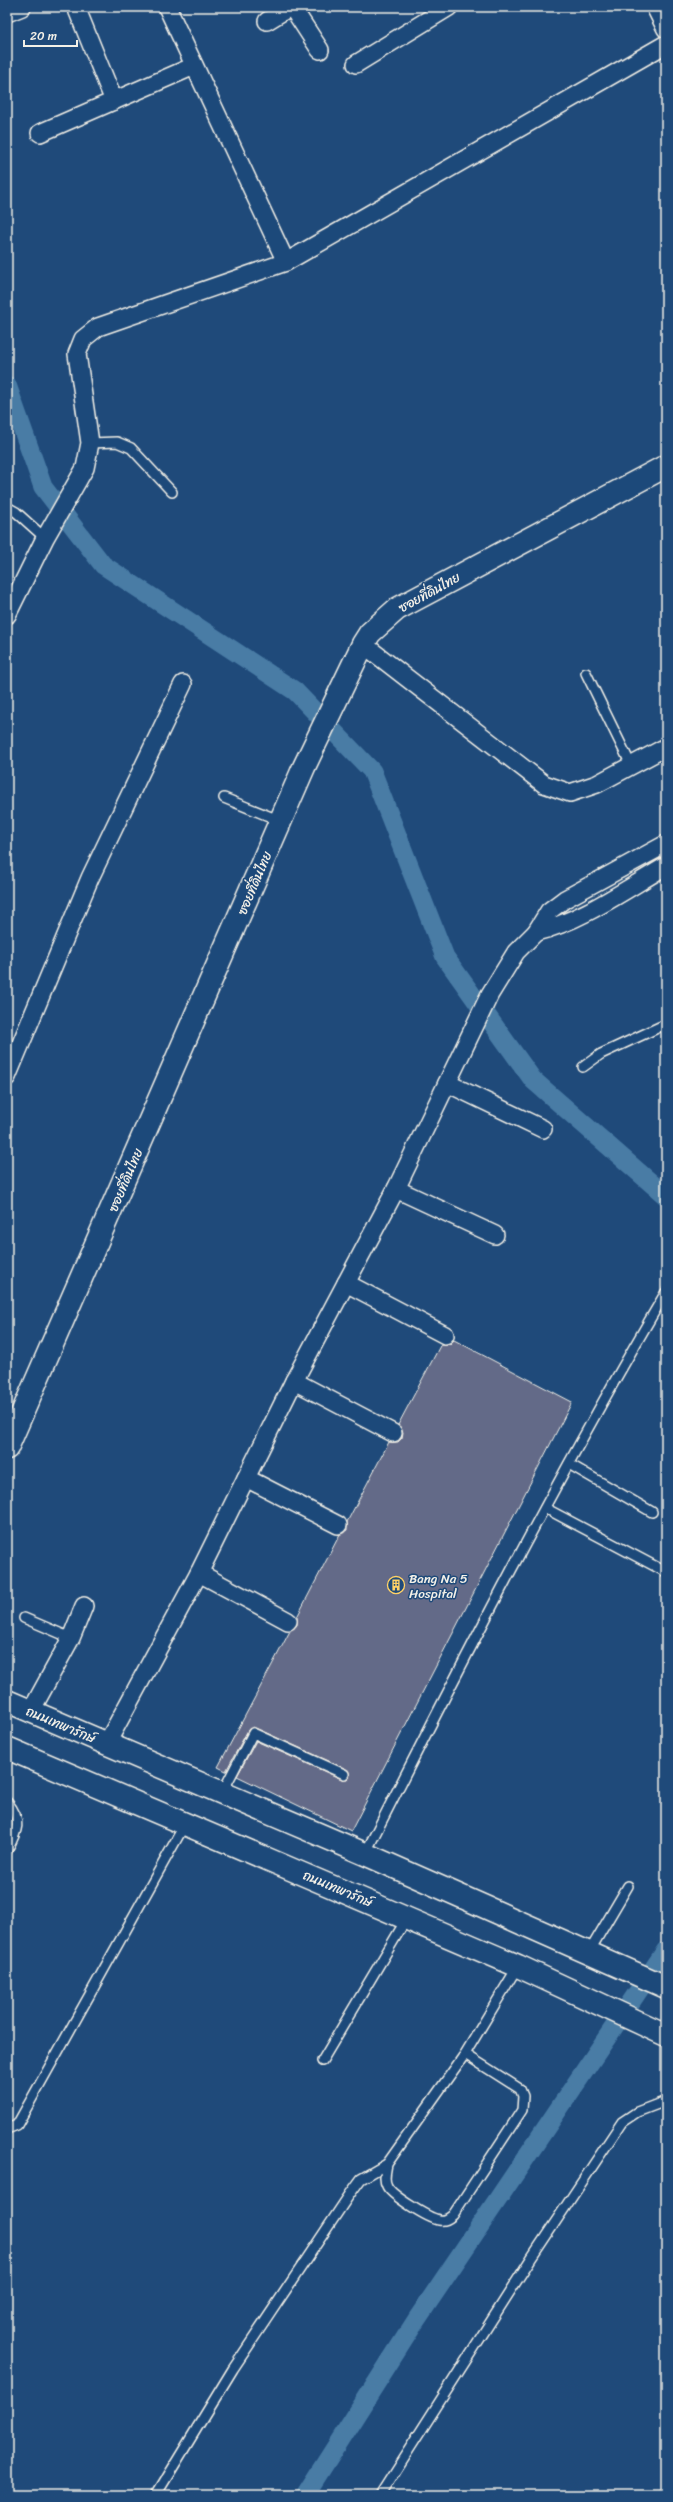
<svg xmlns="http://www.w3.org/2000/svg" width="673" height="2502" font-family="Sriracha,'Playpen Sans Thai',sans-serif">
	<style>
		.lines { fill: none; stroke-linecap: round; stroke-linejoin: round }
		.canal { stroke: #487ba5; stroke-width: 19 }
		.building { fill: #636b88; stroke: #f4f1e8 }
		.service-casing { stroke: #f4f1e8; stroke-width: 12 }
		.minor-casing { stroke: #f4f1e8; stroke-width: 20 }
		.tertiary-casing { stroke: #f4f1e8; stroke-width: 25 }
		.primary-casing { stroke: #f4f1e8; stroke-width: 25 }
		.service { stroke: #1f4a7a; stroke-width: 9 }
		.minor { stroke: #1f4a7a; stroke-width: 17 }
		.tertiary { stroke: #1f4a7a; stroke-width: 22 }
		.primary { stroke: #1f4a7a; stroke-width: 22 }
		.labels { text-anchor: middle; stroke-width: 3; stroke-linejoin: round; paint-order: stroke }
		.street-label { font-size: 13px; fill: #f4f1e8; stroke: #1f4a7a }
		.poi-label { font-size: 13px; fill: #f4f1e8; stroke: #1f4a7a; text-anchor: start }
	</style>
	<rect width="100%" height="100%" fill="#1f4a7a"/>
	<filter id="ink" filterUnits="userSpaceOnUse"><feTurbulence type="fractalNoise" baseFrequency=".025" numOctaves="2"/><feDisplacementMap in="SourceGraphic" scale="8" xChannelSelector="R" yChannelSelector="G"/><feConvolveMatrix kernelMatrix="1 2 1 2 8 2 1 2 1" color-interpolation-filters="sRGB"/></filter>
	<g filter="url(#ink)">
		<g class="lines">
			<g class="canal">
				<path d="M7 385 43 487 103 565 295 691 372 771 445 957 533 1080 666 1196"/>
				<path d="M305 2495 417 2319 666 1950"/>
			</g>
		</g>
		<path class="building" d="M454 1340 572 1402 351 1831 237 1776 256 1741 342 1779H347L350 1776 346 1769 253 1727 248 1730 226 1771 218 1767 290 1631 297 1625V1617L340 1534 347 1530V1522L389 1442H398L402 1438 403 1432 398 1425 441 1344H450Z"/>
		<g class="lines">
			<g class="service-casing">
				<g id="service">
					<path d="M90 443 117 442 131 448 172 492"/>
					<path d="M7 507 16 512 45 538"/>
					<path d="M586 673 631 765"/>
					<path d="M224 798 281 821"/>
					<path d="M583 1067 601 1054 666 1024"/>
					<path d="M569 1464 652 1512"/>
					<path d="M545 1508 666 1572"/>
					<path d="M24 1618 71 1638"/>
					<path d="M222 1793 253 1733 344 1774"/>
					<path d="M7 1802C23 1820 17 1832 7 1850"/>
					<path d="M365 1854C461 1665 558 1475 666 1292"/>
					<path d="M589 1952 628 1886"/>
					<path d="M465 2054 520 2089 523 2096 522 2110 453 2215C448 2219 445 2221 439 2220 428 2218 391 2195 387 2186 383 2179 386 2171 387 2164L465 2054 518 1966"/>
					<path d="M322 2061 407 1918"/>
					<path d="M7 2129 17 2125 185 1824"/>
					<path d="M156 2495 233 2369 350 2194 361 2179 387 2164"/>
					<path d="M380 2495 532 2257 622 2122 637 2112 666 2101"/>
				</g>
			</g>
			<g class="minor-casing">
				<g id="minor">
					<path d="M76 7 114 101"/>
					<path d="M167 7 286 262"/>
					<path d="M292 7 320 50"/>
					<path d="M655 7 666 29"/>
					<path d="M7 13 22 7"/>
					<path d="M267 21 290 7"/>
					<path d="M356 64 449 7"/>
					<path d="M40 133 194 66"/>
					<path d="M7 615 45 538 85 468 90 443 77 354 83 339 98 327 286 262 666 44"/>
					<path d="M363 644 544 784 570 793 597 784 666 747"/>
					<path d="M536 932C580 922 626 889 666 866"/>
					<path d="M7 1077 90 878 183 684"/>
					<path d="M447 1083 543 1129"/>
					<path d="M396 1189 495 1235"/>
					<path d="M346 1283 445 1335"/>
					<path d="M294 1381 393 1433"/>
					<path d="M246 1478 338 1525"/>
					<path d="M199 1573 288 1621"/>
					<path d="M31 1711 71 1638 84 1606"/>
					<path d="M107 1743 199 1573 294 1381 396 1189 490 994 516 952 536 932 549 911 565 899 666 844"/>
				</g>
			</g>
			<g class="tertiary-casing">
				<path id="tertiary" d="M7 1448 304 767 363 644 370 633 397 609 666 466"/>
			</g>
			<g class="primary-casing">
				<g id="primary">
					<path d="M7 1701 365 1854 666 1987"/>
					<path d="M7 1748 518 1966 666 2035"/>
				</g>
			</g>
			<use href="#service" class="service"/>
			<use href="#minor" class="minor"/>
			<use href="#tertiary" class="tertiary"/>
			<use href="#primary" class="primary"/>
		</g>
	</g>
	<defs>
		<g id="building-ring" transform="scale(0.9)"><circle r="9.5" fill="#1f4a7a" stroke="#ffd166" stroke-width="1.5"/><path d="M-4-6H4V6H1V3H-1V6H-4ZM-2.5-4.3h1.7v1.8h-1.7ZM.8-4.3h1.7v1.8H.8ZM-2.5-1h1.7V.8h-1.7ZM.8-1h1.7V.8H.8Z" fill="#ffd166"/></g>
	</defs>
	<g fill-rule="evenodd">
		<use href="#building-ring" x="396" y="1585"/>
	</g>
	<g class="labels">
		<g class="street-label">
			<text transform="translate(429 592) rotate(-29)" y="5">ซอยที่ดินไทย</text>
			<text transform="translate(254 883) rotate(-67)" y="5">ซอยที่ดินไทย</text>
			<text transform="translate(125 1180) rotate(-67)" y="5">ซอยที่ดินไทย</text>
			<text transform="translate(61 1724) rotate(23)" y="5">ถนนเทพารักษ์</text>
			<text transform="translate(338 1888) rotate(23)" y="5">ถนนเทพารักษ์</text>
		</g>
		<g class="poi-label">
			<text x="409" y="1583">Bang Na 5<tspan x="409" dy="15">Hospital</tspan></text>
		</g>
	</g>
	<rect width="673" height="2502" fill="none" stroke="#1f4a7a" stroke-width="24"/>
	<rect x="12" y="12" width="649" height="2478" fill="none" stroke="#f4f1e8" stroke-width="1.5" filter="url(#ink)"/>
	<path d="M24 40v6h53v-6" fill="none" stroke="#f4f1e8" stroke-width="2"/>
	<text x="30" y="40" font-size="12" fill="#f4f1e8" stroke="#1f4a7a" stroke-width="3" paint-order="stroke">20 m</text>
</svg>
